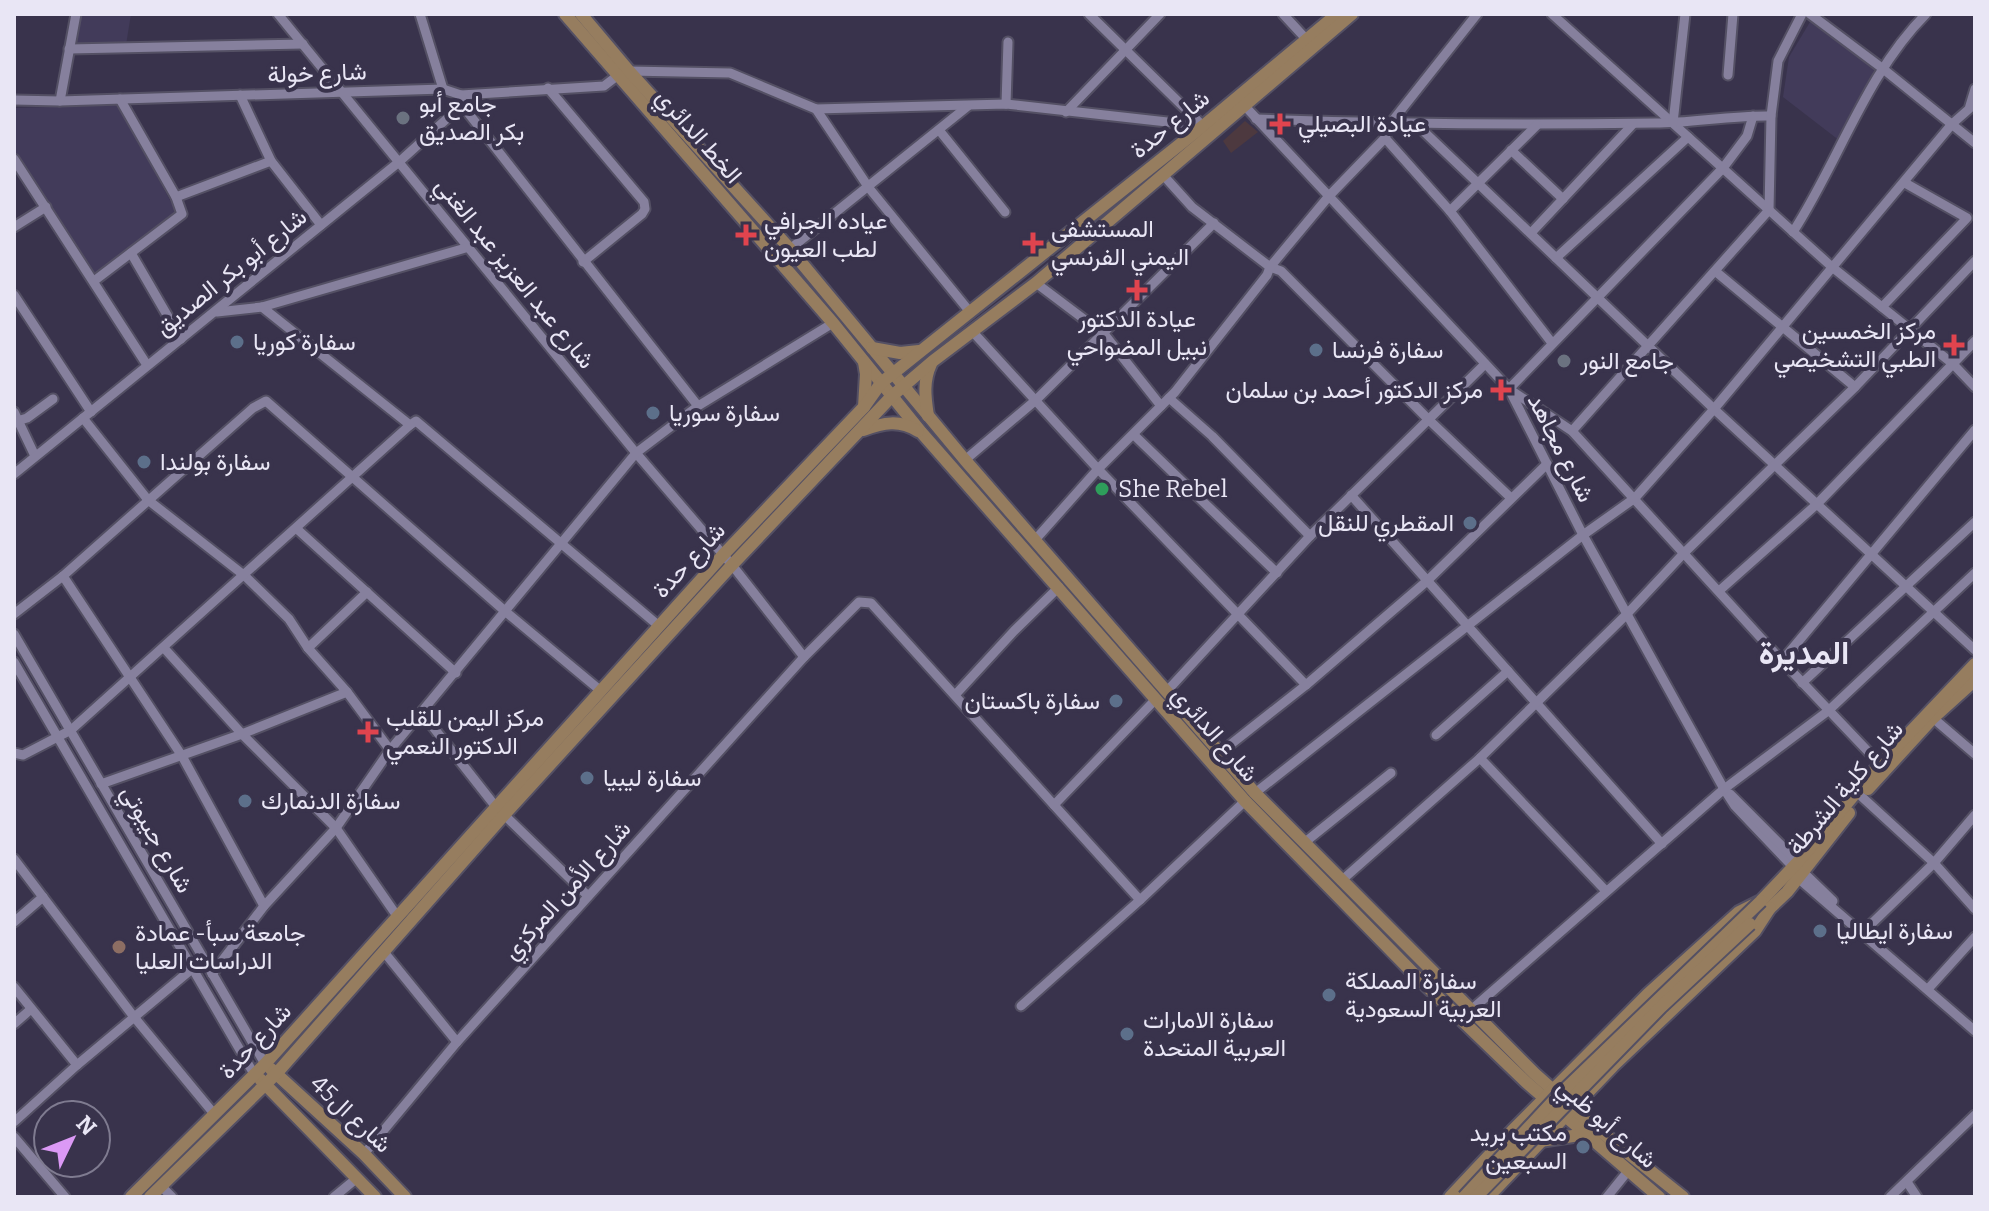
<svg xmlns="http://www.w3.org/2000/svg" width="1989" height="1211" font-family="Bitter,Vazirmatn,serif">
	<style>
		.commercial { fill: #4d393f }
		.built { fill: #423b5a }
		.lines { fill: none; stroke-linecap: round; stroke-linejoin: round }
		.minor-casing { stroke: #545064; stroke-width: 13 }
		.major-casing { stroke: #545064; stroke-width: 16 }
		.minor { stroke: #86809d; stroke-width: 9 }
		.major { stroke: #967d5f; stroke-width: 12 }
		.major-bridge-casing { stroke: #545064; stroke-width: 16; stroke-linecap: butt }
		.major-bridge { stroke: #967d5f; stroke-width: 12 }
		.worship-dot { fill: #6b7280; stroke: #39334c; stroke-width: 3 }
		.health-dot { fill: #e0444e; stroke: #39334c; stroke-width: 3 }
		.service-dot { fill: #5c6f8a; stroke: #39334c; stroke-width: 3 }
		.leisure-dot { fill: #2e9e5b; stroke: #39334c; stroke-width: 3 }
		.education-dot { fill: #8d6e63; stroke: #39334c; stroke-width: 3 }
		.labels { text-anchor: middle; stroke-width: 8; stroke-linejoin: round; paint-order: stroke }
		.street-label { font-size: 24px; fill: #e9e6f5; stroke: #39334c }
		.poi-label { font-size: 24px; fill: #e9e6f5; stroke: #39334c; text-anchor: start }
		.district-label { font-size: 32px; font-weight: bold; fill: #e9e6f5; stroke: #39334c }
	</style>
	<rect width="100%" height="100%" fill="#39334c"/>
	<path class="commercial" d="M1245 121 1258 132 1231 153 1223 141Z"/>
	<g class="built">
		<path d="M82 14H131L126 45 76 44Z"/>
		<path d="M1810 22 1879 71 1840 141 1783 97 1789 57Z"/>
		<path d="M118 105 178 215 93 274 14 154V108Z"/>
	</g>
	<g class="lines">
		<g class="minor-casing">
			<g id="minor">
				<path d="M278 14 636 453 732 565 804 657"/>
				<path d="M420 14 443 89"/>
				<path d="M1089 14 1203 126"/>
				<path d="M1283 14 1307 40"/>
				<path d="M1552 14 1832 267 1953 364 1975 387"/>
				<path d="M1810 14 1882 68 1975 143"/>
				<path d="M69 49 303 44"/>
				<path d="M629 71 730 73 816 109 1006 104 1203 126"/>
				<path d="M1728 75 1733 14"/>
				<path d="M548 88 644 202 645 209 642 214 583 262"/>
				<path d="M240 95 271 161 321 225"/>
				<path d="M14 100 60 101 443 89 461 95 604 86 617 76"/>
				<path d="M60 101 76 14"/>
				<path d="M1242 103 1509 389 1583 535 1724 789 1735 806 1793 867"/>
				<path d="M1006 104 1008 42"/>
				<path d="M462 105 698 406"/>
				<path d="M816 109 869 188 970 312"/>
				<path d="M1066 112 1160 14"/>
				<path d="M1753 116 1747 136 1723 168 1509 389 1572 431 1782 661 1880 764"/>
				<path d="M1256 119C1389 124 1522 125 1655 123 1693 123 1732 115 1771 116"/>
				<path d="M1673 123 1685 14"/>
				<path d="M1416 124 1714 409 1975 650"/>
				<path d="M939 130 1005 212"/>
				<path d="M1385 138 1450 211 1552 343"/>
				<path d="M1511 150 1563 199"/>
				<path d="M14 159 147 365"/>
				<path d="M1164 176 1192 207 1270 267 1281 271 1428 419 1511 498"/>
				<path d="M176 197 271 161"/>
				<path d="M1450 211 1537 125"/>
				<path d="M14 227 46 207"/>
				<path d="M1793 232C1839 161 1866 74 1926 14"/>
				<path d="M1531 233 1633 124"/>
				<path d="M790 249 968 106"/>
				<path d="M131 253 181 339"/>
				<path d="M1556 258 1688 137"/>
				<path d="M1715 271 1855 387"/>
				<path d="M94 281 182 214 176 197 120 99"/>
				<path d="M1036 283 1105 335 1161 406"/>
				<path d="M14 295 91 412"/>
				<path d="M262 307 410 425 416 421 659 626"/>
				<path d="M1882 307 1967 218 1905 183"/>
				<path d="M217 312 262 307 469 247"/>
				<path d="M972 331 1098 469 1306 685"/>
				<path d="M1169 398 1212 436 1310 536"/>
				<path d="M14 412 35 456"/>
				<path d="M83 418 148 500 245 576 289 619 308 648 347 692 390 750"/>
				<path d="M14 422 27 418 53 399"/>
				<path d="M1572 431 1769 210 1771 116 1778 61 1802 14"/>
				<path d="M1134 435 1277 573"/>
				<path d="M965 460 1036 400 1214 223"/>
				<path d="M14 474 399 162 462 105 461 95"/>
				<path d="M1351 495 1662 844"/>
				<path d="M297 529 456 673"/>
				<path d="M1035 540 1098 469 1175 392 1267 275 1270 267 1329 196 1385 138 1390 124 1477 14"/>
				<path d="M63 576 182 756 264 906"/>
				<path d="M1719 591 1817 504 1975 341"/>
				<path d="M14 614 63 576 253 408 266 401 506 612 601 691"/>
				<path d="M14 634 265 1064"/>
				<path d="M164 648 242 734 336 828 397 916"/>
				<path d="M308 648 367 592"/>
				<path d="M1782 661 1975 430"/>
				<path d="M14 662 254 1074"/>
				<path d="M1802 683 1975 522"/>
				<path d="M1167 691 1310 536 1485 364"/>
				<path d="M956 694 1014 631 1059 587"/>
				<path d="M422 713 496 807 588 896"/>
				<path d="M1933 718 1975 754"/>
				<path d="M1436 735 1508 671"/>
				<path d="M1221 752 1306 685 1427 581 1547 464"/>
				<path d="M14 753 23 755 71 730 410 425"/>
				<path d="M1480 758 1606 891"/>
				<path d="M101 784 242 734 347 692"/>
				<path d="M1255 793 1583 535 1635 498 1714 409 1952 124 1969 109 1975 89"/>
				<path d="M1730 794 1798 862"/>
				<path d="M1862 797 1934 863 1975 909"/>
				<path d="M1054 805 1155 700"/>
				<path d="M1304 843 1391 773"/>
				<path d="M14 859 134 1017 215 1115"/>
				<path d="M1803 872 1833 901"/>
				<path d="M1798 878 1975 1031"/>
				<path d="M1341 881 1480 758 1626 615 1684 553 1855 387 1975 261"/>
				<path d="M14 922 43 897"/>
				<path d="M1863 932 1934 863 1975 815"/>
				<path d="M384 952 457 1042"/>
				<path d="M212 974 264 906 336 828 390 750 636 453 698 406 833 323"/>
				<path d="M14 987 77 1065"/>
				<path d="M1928 989 1975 937"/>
				<path d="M1021 1006 1140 900 1245 801"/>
				<path d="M1470 1011 1724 789 1828 711 1975 573"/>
				<path d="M14 1024 31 1009"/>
				<path d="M14 1122 77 1065 193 968"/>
				<path d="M14 1137 65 1197"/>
				<path d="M364 1154 457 1042 804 657 859 602 871 603 1140 900"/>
				<path d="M1907 1182 1917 1197"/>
				<path d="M162 1187 172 1197"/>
				<path d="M334 1197 357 1178"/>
				<path d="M1607 1197 1628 1171"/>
				<path d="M1890 1197 1975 1115"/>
			</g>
		</g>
		<g class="major-casing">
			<g id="major">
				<path d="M565 14 833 323 921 432 1245 801 1414 974 1526 1082 1659 1197"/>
				<path d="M581 14 629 71 790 249 965 460 1255 793 1535 1074 1589 1122 1683 1197"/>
				<path d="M872 348 900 353 919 351"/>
				<path d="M864 362 866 374 864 407"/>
				<path d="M928 416C925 397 923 381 931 364"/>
				<path d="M863 430C883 423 899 419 918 431"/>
				<path d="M1868 789 1933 718 1975 680"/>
				<path d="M1766 912 1787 892 1849 813"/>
				<path d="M271 1069 364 1154 405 1197"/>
				<path d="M260 1079 375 1197"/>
				<path d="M1540 1141 1586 1134"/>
				<path d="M131 1197 265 1064 723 555 864 407 881 383 1203 126 1337 14"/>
				<path d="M150 1197 276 1074 504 815 732 565 892 396 933 361 1036 283 1352 14"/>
				<path d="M1450 1197 1512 1131 1648 994 1739 912 1761 901 1798 862 1880 764 1975 664"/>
				<path d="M1488 1197 1613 1066 1755 931 1770 908"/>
			</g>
		</g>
		<use href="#minor" class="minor"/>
		<use href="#major" class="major"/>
		<g class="major-bridge-casing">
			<g id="major-bridge">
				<path d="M1464 1197 1557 1097 1761 901"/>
				<path d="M1476 1197 1661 1007 1750 924"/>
			</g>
		</g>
		<use href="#major-bridge" class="major-bridge"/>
	</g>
	<g class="worship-dot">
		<circle cx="403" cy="118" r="8"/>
		<circle cx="1564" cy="361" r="8"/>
	</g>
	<g class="health-dot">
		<path d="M1276 112h8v8h8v8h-8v8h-8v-8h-8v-8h8z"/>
		<path d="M742 223h8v8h8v8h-8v8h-8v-8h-8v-8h8z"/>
		<path d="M1029 231h8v8h8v8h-8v8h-8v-8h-8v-8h8z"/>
		<path d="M1133 278h8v8h8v8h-8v8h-8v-8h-8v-8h8z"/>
		<path d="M1950 333h8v8h8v8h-8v8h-8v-8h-8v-8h8z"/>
		<path d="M1497 378h8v8h8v8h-8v8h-8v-8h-8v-8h8z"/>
		<path d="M364 720h8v8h8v8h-8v8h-8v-8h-8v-8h8z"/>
	</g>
	<g class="service-dot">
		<circle cx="237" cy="342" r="8"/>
		<circle cx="1316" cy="350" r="8"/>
		<circle cx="653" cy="413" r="8"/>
		<circle cx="144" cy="462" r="8"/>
		<circle cx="1470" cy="523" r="8"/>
		<circle cx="1116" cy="701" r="8"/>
		<circle cx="587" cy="778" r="8"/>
		<circle cx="245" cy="801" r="8"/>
		<circle cx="1820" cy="931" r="8"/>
		<circle cx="1329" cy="995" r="8"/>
		<circle cx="1127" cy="1034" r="8"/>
		<circle cx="1583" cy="1147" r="8"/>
	</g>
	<circle class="leisure-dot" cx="1102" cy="489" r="8"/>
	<circle class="education-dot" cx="119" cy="947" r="8"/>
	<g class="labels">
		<g class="street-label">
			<text transform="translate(317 73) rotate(-2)" y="8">شارع خولة</text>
			<text transform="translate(1170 124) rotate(-39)" y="8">شارع حدة</text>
			<text transform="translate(699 136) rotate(49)" y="8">الخط الدائري</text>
			<text transform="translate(231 272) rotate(-39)" y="8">شارع أبو بكر الصديق</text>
			<text transform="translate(515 273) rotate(51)" y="8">شارع عبد العزيز عبد الغني</text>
			<text transform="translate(1561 448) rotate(63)" y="8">شارع مجاهد</text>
			<text transform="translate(689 560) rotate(-47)" y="8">شارع حدة</text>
			<text transform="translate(1215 734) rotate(49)" y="8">شارع الدائري</text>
			<text transform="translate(1845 788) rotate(-50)" y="8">شارع كلية الشرطة</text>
			<text transform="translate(157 839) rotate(60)" y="8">شارع جيبوتي</text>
			<text transform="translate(567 890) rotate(-48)" y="8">شارع الأمن المركزي</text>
			<text transform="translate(255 1041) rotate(-47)" y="8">شارع حدة</text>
			<text transform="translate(351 1114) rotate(43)" y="8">شارع ال45</text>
			<text transform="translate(1607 1123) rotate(41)" y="8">شارع أبو ظبي</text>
		</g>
		<g class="poi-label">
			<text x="419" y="112">جامع أبو<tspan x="419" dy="28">بكر الصديق</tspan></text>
			<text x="1298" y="132">عيادة البصيلي</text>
			<text x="764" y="229">عياده الجرافي<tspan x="764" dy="28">لطب العيون</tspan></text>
			<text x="1051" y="237">المستشفى<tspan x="1051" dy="28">اليمني الفرنسي</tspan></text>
			<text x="1137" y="327" text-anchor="middle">عيادة الدكتور<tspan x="1137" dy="28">نبيل المضواحي</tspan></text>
			<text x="1936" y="339" text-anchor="end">مركز الخمسين<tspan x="1936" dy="28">الطبي التشخيصي</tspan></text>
			<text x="253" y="350">سفارة كوريا</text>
			<text x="1332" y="358">سفارة فرنسا</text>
			<text x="1580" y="369">جامع النور</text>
			<text x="1483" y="398" text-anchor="end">مركز الدكتور أحمد بن سلمان</text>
			<text x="669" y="421">سفارة سوريا</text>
			<text x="160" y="470">سفارة بولندا</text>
			<text x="1118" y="497">She Rebel</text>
			<text x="1454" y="531" text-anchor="end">المقطري للنقل</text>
			<text x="1100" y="709" text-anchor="end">سفارة باكستان</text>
			<text x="386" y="726">مركز اليمن للقلب<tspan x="386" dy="28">الدكتور النعمي</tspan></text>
			<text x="603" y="786">سفارة ليبيا</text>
			<text x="261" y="809">سفارة الدنمارك</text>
			<text x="1836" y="939">سفارة ايطاليا</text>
			<text x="135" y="941">جامعة سبأ- عمادة<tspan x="135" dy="28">الدراسات العليا</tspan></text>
			<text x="1345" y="989">سفارة المملكة<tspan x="1345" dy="28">العربية السعودية</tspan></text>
			<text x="1143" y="1028">سفارة الامارات<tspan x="1143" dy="28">العربية المتحدة</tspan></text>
			<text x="1567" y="1141" text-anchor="end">مكتب بريد<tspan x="1567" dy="28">السبعين</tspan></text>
		</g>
		<g class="district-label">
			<text x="1804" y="664">المديرة</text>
		</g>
	</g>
	<rect width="1989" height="1211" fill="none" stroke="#e9e6f5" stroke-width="32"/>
	<g transform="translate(72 1139) rotate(47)"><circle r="38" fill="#39334c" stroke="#7f7b90" stroke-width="2"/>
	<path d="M0-6L14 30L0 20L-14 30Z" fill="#db99f5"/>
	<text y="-12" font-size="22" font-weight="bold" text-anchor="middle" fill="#e9e6f5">N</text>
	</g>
</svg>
